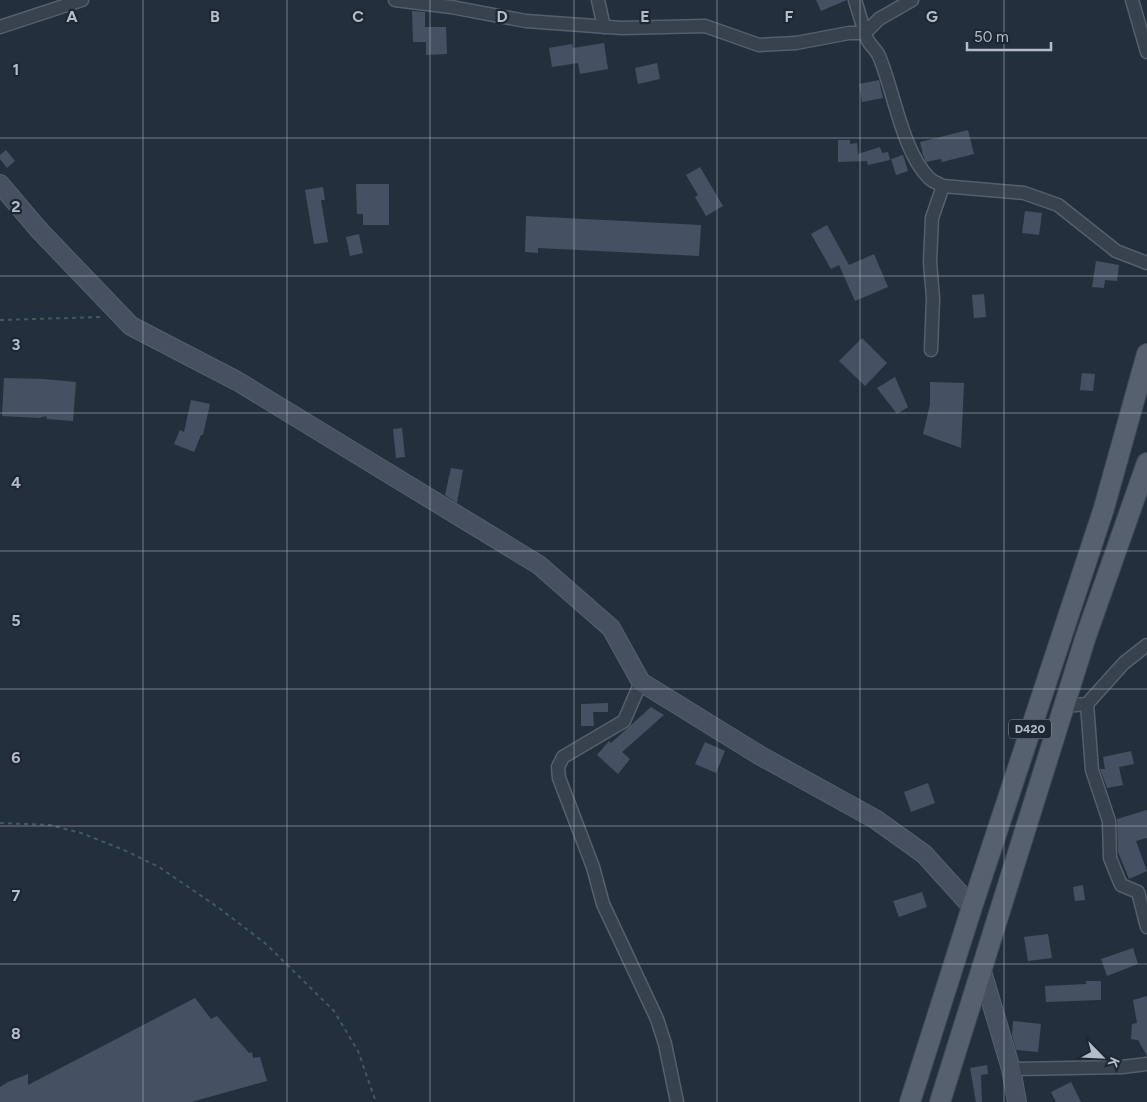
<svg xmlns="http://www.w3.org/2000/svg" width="1147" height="1102" font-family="Figtree,sans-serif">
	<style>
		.building { fill: #455162 }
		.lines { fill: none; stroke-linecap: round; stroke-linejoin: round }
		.street-casing { stroke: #565f6c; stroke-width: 15 }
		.secondary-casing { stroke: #565f6c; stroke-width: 20 }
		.primary-casing { stroke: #414a57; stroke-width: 22 }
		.path { stroke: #44595c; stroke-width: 2; stroke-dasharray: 4 4; stroke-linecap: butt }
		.street { stroke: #38414e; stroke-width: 12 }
		.secondary { stroke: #465061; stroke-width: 18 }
		.primary { stroke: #56606e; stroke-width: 20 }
		.grid { fill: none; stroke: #b4bcc9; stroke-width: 1; stroke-opacity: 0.55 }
		.labels { text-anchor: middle; stroke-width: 4.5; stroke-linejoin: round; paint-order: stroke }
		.shield { fill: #1d2633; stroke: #878f9c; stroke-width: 1 }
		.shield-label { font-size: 12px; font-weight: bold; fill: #b4bcc9 }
		.grid-label { font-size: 16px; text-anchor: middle; font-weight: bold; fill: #b4bcc9; stroke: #1d2633; stroke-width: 4.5; stroke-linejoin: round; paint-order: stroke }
	</style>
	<rect width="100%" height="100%" fill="#242f3e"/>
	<g class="building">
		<path d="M816 0H847L821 11Z"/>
		<path d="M412 11 425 12V27H446L447 54 426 55V42H413Z"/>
		<path d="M604 43 608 69 580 74 578 63 552 67 549 48 572 44 573 48Z"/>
		<path d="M657 63 660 79 638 84 635 68Z"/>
		<path d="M879 80 883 98 862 102 859 84Z"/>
		<path d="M968 130 974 154 942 162 941 159 926 162 923 155 920 142Z"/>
		<path d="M838 140H850V144L857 143 858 154 880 147 882 153 888 152 890 160 868 165 867 161 838 162Z"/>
		<path d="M6 150 15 161 7 168 0 159V155Z"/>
		<path d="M903 155 908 171 896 175 891 159Z"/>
		<path d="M700 167 723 206 706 216 695 197 698 195 686 175Z"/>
		<path d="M356 184H389V225H363V214H357Z"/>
		<path d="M323 187 325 200H321L328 242 314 244 305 190Z"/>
		<path d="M1025 211 1042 213 1039 235 1022 233Z"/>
		<path d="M526 216 701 225 699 256 538 248V253L525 252Z"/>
		<path d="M827 225 849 265 874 254 888 287 855 301 839 265 831 269 811 234Z"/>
		<path d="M359 234 363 253 350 256 346 237Z"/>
		<path d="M1096 261 1119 265 1117 281 1105 280 1104 288 1092 287Z"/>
		<path d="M984 294 986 317 974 318 972 295Z"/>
		<path d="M862 338 887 363 865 386 839 361Z"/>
		<path d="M1082 373 1095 374 1093 391 1080 390Z"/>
		<path d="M895 377 908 407 897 414 877 388Z"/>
		<path d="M4 378 43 379 76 382 73 421 47 419 46 416 39 418 2 416Z"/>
		<path d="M930 382 964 383 961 448 923 434 930 404Z"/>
		<path d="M191 400 210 404 203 435H201L194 452 174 444 180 430 184 432Z"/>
		<path d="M402 428 405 457 396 458 393 429Z"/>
		<path d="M451 468 463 470 457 503 445 495Z"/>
		<path d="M608 703V712H593L594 726H581V704Z"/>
		<path d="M651 707 664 715 622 752 630 759 618 774 597 755 609 741 611 743Z"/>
		<path d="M705 742 725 751 716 773 695 764Z"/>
		<path d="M1131 751 1134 764 1119 767 1123 785 1107 788 1100 769H1105L1103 757Z"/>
		<path d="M928 783 935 803 911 812 904 792Z"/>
		<path d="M1147 810V838L1136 841 1147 871 1129 879 1118 852 1117 819Z"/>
		<path d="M1083 885 1085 900 1075 901 1073 887Z"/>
		<path d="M922 892 927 907 899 917 893 901Z"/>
		<path d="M1048 934 1052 958 1028 961 1024 937Z"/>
		<path d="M1133 948 1138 964 1107 976 1101 959Z"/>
		<path d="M1086 981H1101V1000L1046 1002 1045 986 1086 984Z"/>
		<path d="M1147 996V1056L1138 1040 1131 1039 1132 1024 1137 1023 1133 1000Z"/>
		<path d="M195 998 211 1019 217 1016 249 1053 252 1052 253 1058 260 1057 267 1081 191 1102H0V1087L8 1082 28 1074V1085Z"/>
		<path d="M1013 1021 1041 1024 1038 1052 1016 1050 1012 1035Z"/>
		<path d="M987 1065 988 1074 981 1075 982 1102H976L970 1068Z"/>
		<path d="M1071 1082 1081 1102H1056L1051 1092Z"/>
	</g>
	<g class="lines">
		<g class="street-casing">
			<g id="street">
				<path d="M395 0 451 7 526 21 622 28 705 26 759 45 796 43 849 33H865C866 43 875 47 879 56 894 91 902 151 929 178 933 182 938 183 943 186L1024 193 1058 205 1116 251 1147 263"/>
				<path d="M598 0 604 27"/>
				<path d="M855 0 865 33 879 19 912 0"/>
				<path d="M1132 0 1147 52"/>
				<path d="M0 27 82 0"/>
				<path d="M931 350 933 298 930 262 932 218 943 186"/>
				<path d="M641 682 624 721 563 757 558 767 559 778 593 867 603 904 657 1019 665 1044 677 1102"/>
				<path d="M1087 704 1092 770 1109 821 1110 858 1121 885 1138 892 1147 927"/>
				<path d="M1064 706 1087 704 1124 663 1147 645"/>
				<path d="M1011 1069 1122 1067 1147 1064"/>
			</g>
		</g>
		<g class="secondary-casing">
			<g id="secondary">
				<path d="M0 184 39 230 131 326 237 381 539 565 611 628 641 682 759 755 875 819 924 854 972 907"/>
				<path d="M981 968 1011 1069 1017 1102"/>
			</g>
		</g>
		<g class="primary-casing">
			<g id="primary">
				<path d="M910 1102 972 907 1104 508 1147 354"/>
				<path d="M940 1102 1086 636 1147 463"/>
			</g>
		</g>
		<g class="path">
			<path d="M0 320 103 317"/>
			<path d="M0 823 50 825 81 833 124 850 159 867 219 908 266 944 334 1011 358 1051 376 1102"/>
		</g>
		<use href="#street" class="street"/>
		<use href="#secondary" class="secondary"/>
		<use href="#primary" class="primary"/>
	</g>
	<path class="grid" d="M143 0V1102M287 0V1102M430 0V1102M574 0V1102M717 0V1102M860 0V1102M1004 0V1102M0 138H1147M0 276H1147M0 413H1147M0 551H1147M0 689H1147M0 826H1147M0 964H1147"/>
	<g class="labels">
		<rect class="shield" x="1009" y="719.5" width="42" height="19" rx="4"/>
		<g class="shield-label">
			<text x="1030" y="733">D420</text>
		</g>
	</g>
	<g class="grid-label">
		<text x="72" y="22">A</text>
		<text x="215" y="22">B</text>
		<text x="358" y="22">C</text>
		<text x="502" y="22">D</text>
		<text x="645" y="22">E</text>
		<text x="789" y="22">F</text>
		<text x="932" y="22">G</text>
		<text x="16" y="75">1</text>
		<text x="16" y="212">2</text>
		<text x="16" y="350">3</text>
		<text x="16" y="488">4</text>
		<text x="16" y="626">5</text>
		<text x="16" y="763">6</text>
		<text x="16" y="901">7</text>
		<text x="16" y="1039">8</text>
	</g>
	<g transform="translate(1102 1057) rotate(114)" stroke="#1d2633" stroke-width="4" paint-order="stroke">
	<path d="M0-4L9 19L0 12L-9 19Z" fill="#b4bcc9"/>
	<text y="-8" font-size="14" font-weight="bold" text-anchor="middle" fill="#b4bcc9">K</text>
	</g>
	<path d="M967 42v8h84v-8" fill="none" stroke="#b4bcc9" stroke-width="2.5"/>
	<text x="974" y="42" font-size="15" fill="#b4bcc9" stroke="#1d2633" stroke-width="4" paint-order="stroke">50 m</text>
</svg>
